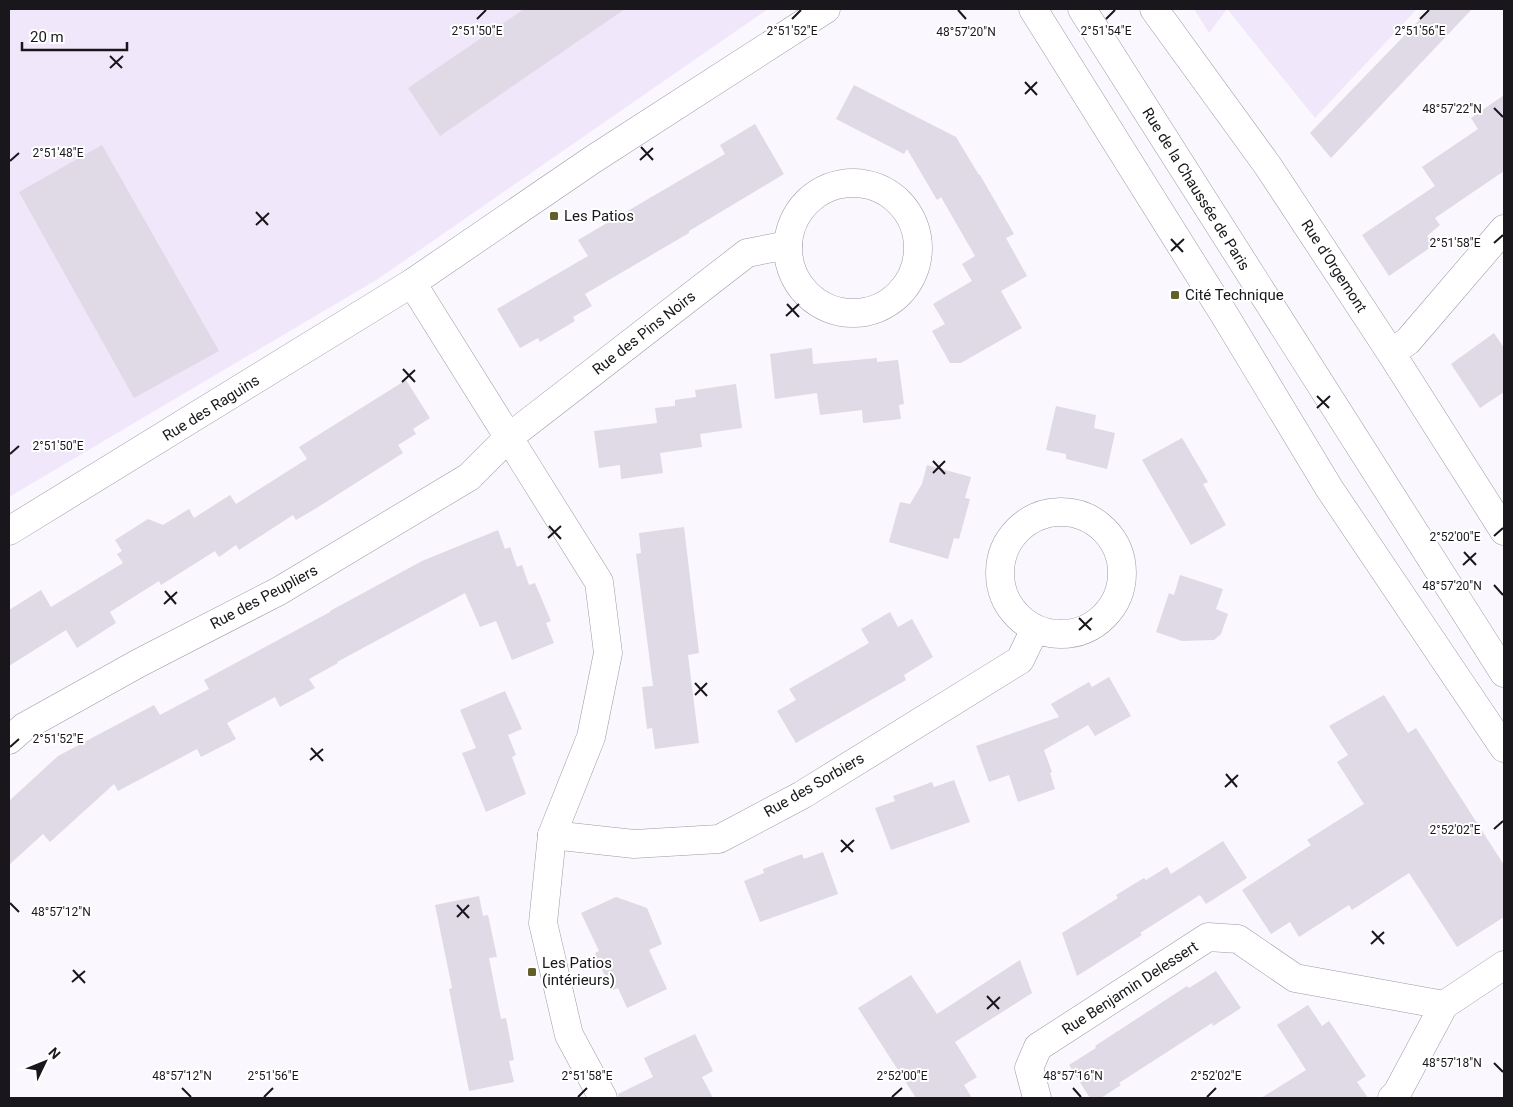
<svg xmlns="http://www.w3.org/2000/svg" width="1513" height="1107" font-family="Roboto,sans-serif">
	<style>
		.built { fill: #f1e7fa }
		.building { fill: #e0d9e6 }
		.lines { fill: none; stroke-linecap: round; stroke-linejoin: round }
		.minor-casing { stroke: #9e98a4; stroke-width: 29 }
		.primary-casing { stroke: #9e98a4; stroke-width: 29 }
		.minor { stroke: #fff; stroke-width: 28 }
		.primary { stroke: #fff; stroke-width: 28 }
		.ticks { fill: none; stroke: #19171b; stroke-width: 2 }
		.poi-dot { fill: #645e2b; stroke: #fff; stroke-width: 2 }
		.labels { text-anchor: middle; stroke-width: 4; stroke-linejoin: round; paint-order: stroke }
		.street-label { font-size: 15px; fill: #19171b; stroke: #fff }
		.poi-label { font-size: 15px; fill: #19171b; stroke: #fff; text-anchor: start }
		.ticks-label { font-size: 12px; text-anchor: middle; fill: #19171b; stroke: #fff; stroke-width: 4; stroke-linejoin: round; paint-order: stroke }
	</style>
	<rect width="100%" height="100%" fill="#fbf7fe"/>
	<g class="built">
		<path d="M9 9H768L378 279 9 497Z"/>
		<path d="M1194 9H1417L1315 118 1227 9 1209 33Z"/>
	</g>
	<g class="building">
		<path d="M524 9H625L440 136 408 88Z"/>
		<path d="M1430 9H1472L1331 158 1310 133Z"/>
		<path d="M854 85 956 137 979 175H980L1014 234 1006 238 1027 276 1001 291 1022 328 961 363H950L932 331 945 324 933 304 972 281 962 264 975 256 941 197 937 200 907 149 904 154 836 119Z"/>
		<path d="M1504 95V171L1435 218 1440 225 1427 236 1434 245 1389 276 1362 235 1435 186 1422 167 1478 129 1471 118Z"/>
		<path d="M755 124 784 174 689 231V233L585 294 592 306 573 317 575 321 540 342 538 338 520 348 497 309 588 256 578 240 725 154 720 145Z"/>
		<path d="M102 145 219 351 134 398 19 192Z"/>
		<path d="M1494 333 1504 348V392L1480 408 1451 364Z"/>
		<path d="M812 348 813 364 877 358V362L898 360 904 404 899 405 901 419 863 423 862 410 820 415 817 393 775 399 770 354Z"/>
		<path d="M406 380 430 418 413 429 416 434 398 445 403 453 315 509 296 520 293 515 239 550 236 545 219 557 215 551 161 585 159 581 110 612 116 623 77 648 66 630 9 666V610L41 590 51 607 123 563 117 554 122 551 115 540 148 519 163 525 189 509 194 518 230 495 236 504 307 459 299 447Z"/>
		<path d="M736 384 742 428 700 434 702 447 660 453 663 473 621 479 620 465 599 468 594 431 657 423 655 408 675 406V400L696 397 695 390Z"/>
		<path d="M1056 406 1096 415 1094 428 1115 433 1107 469 1066 459V454L1046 450Z"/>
		<path d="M1182 438 1208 482 1203 484 1226 525 1191 545 1142 460Z"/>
		<path d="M927 465 971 477 965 498 970 499 964 521 959 539 954 538 948 559 889 542 900 502 910 504 922 484Z"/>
		<path d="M684 527 699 653 688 655 699 743 655 749 652 728 647 729 642 687 653 686 636 554 641 553 639 533Z"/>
		<path d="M498 530 505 549 510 547 517 567 522 565 529 585 535 583 551 621 546 623 554 643 512 660 496 621 480 627 465 593 337 662 338 663 309 679 315 688 280 707 275 697 227 723 236 739 201 757 197 749 118 791 114 784 50 842 43 834 9 865V801L58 756 154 705 160 715 209 689 204 680 330 612V611L422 561Z"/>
		<path d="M1180 575 1223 589 1216 609 1228 614 1221 634 1214 640 1182 641 1156 632 1169 593 1174 595Z"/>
		<path d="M890 612 898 627 912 619 933 657 904 675 906 680 796 743 777 711 796 700 789 689 869 643 861 629Z"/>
		<path d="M1109 677 1131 716 1095 736 1088 725 1044 750 1052 772 1050 773 1055 789 1018 802 1009 775 989 782 976 746 1059 717 1051 704 1089 682 1092 687Z"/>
		<path d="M505 691 522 729 508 735 516 755 512 757 526 794 486 812 462 753 476 748 460 710Z"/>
		<path d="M1384 695 1408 733 1416 728 1504 865V917L1457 947 1409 873 1352 910 1349 905 1299 937 1290 922 1271 934 1242 890 1311 845 1307 840 1364 804 1337 762 1348 755 1329 726Z"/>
		<path d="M954 780 970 822 891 850 875 808 895 801 893 796 913 789 932 782 934 787Z"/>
		<path d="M1223 841 1247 878 1206 904 1200 895 1140 933 1142 935 1077 976 1062 933 1118 898 1116 895 1144 878 1146 880 1167 867 1171 874Z"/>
		<path d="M823 852 838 894 760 922 744 881 764 873 763 869 802 854 804 859Z"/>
		<path d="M479 896 483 916 488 915 497 957 489 958 501 1019 506 1018 514 1060 509 1061 514 1082 469 1091 449 989 452 988 435 905Z"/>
		<path d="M616 897 647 908 662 944 649 950 667 989 627 1008 618 988 613 990 603 972 595 953 599 951 581 913Z"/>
		<path d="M1020 960 1032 993 955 1042 977 1077 964 1085 972 1098H916L858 1008 911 975 937 1014Z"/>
		<path d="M1216 971 1241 1008 1213 1026 1212 1023 1119 1083 1121 1085 1101 1098H1090L1069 1065 1096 1048 1095 1046 1187 986 1189 988Z"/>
		<path d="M1308 1005 1322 1026 1329 1021 1366 1076 1357 1082 1368 1098H1261L1306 1070 1277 1025Z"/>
		<path d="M695 1034 713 1071 702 1077 713 1098H619L618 1094 653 1077 644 1058Z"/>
	</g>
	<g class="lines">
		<g class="minor-casing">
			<g id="minor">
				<path d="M1154 9 1268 166 1391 353 1504 531"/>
				<circle cx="853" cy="248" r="65"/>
				<path d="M1391 353 1408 341 1504 229"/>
				<circle cx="1061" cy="573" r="61"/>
				<path d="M9 531 412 283 599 582 608 653 591 737 552 835 543 923 569 1035 603 1098"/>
				<path d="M9 740 24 727 139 663 279 591 469 477 508 438 747 253 788 245"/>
				<path d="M552 835 634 844 719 839 802 795 1020 660 1035 629"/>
				<path d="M1037 1098 1029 1068 1038 1047 1208 937 1238 939 1295 978 1444 1005"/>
				<path d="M1392 1098 1397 1093 1444 1005 1504 965"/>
			</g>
		</g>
		<g class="primary-casing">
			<g id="primary">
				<path d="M1033 9 1227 319 1329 488 1504 748"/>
				<path d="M1082 9 1504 673"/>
				<path d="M412 283 592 160 826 9"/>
			</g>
		</g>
		<use href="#minor" class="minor"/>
		<use href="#primary" class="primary"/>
	</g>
	<path class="ticks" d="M958 10 966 19M477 19 486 10M792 19 801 10M1106 19 1115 10M1420 19 1429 10M110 56 122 68M110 68 123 56M1025 82 1037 95M1025 94 1037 82M1494 108 1503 117M641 147 653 160M640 160 653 148M10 161 19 153M256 212 268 225M256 225 269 213M1171 239 1183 252M1494 243 1503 235M1171 251 1184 239M787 304 799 317M786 316 799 304M403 369 415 382M402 382 415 370M1317 396 1329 408M1317 408 1330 396M10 454 19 446M933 461 945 474M933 473 945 461M549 526 561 539M1494 536 1503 528M548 538 561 526M1464 552 1476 565M1463 565 1476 553M1494 585 1503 595M165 591 176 604M164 604 177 592M1079 618 1091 630M1079 630 1092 618M695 683 707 696M695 695 707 683M10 747 19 739M311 748 323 761M310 760 323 749M1226 774 1237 787M1225 787 1238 775M1494 829 1503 821M841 840 853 852M841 852 854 840M10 903 19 912M457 905 469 918M457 917 469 905M1372 931 1384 944M1371 944 1384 932M73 970 85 983M72 982 85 971M987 996 999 1009M987 1009 1000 997M1494 1063 1503 1072M182 1088 191 1097M1073 1088 1081 1097M264 1097 273 1088M578 1097 587 1088M892 1097 902 1088M1207 1097 1216 1088"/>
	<g class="poi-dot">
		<rect x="549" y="211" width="10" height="10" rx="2.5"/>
		<rect x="1170" y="290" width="10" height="10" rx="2.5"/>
		<rect x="527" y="967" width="10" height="10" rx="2.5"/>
	</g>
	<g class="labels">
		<g class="street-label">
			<text transform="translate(1196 189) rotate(58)" y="5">Rue de la Chaussée de Paris</text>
			<text transform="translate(1334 266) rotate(57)" y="5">Rue d'Orgemont</text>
			<text transform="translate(644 333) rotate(-38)" y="5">Rue des Pins Noirs</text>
			<text transform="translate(211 408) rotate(-32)" y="5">Rue des Raguins</text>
			<text transform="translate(264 597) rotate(-28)" y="5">Rue des Peupliers</text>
			<text transform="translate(814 785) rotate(-30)" y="5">Rue des Sorbiers</text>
			<text transform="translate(1130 988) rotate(-33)" y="5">Rue Benjamin Delessert</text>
		</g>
		<g class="poi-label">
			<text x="564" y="221">Les Patios</text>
			<text x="1185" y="300">Cité Technique</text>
			<text x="542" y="968">Les Patios<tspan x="542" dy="17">(intérieurs)</tspan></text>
		</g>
	</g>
	<g class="ticks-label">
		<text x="477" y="35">2°51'50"E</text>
		<text x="792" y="35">2°51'52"E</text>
		<text x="1106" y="35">2°51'54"E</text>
		<text x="1420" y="35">2°51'56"E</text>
		<text x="966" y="36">48°57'20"N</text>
		<text x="1452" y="113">48°57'22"N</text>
		<text x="58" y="157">2°51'48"E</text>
		<text x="1455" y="247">2°51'58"E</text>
		<text x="58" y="450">2°51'50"E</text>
		<text x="1455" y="541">2°52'00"E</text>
		<text x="1452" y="590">48°57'20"N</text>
		<text x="58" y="743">2°51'52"E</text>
		<text x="1455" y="834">2°52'02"E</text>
		<text x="61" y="916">48°57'12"N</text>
		<text x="1452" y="1067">48°57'18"N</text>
		<text x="182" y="1080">48°57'12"N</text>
		<text x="1073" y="1080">48°57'16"N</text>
		<text x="273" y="1080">2°51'56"E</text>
		<text x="587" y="1080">2°51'58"E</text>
		<text x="902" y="1080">2°52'00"E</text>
		<text x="1216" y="1080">2°52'02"E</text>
	</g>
	<rect width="1513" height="1107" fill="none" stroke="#19171b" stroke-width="20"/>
	<g transform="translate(45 1062) rotate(47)" stroke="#ffffff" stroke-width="4" paint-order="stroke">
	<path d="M0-4L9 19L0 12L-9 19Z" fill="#19171b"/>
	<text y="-8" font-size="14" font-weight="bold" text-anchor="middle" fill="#19171b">N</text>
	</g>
	<path d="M22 42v8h105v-8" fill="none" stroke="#19171b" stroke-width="2.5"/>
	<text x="30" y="42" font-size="15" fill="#19171b" stroke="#ffffff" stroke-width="4" paint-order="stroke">20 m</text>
</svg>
